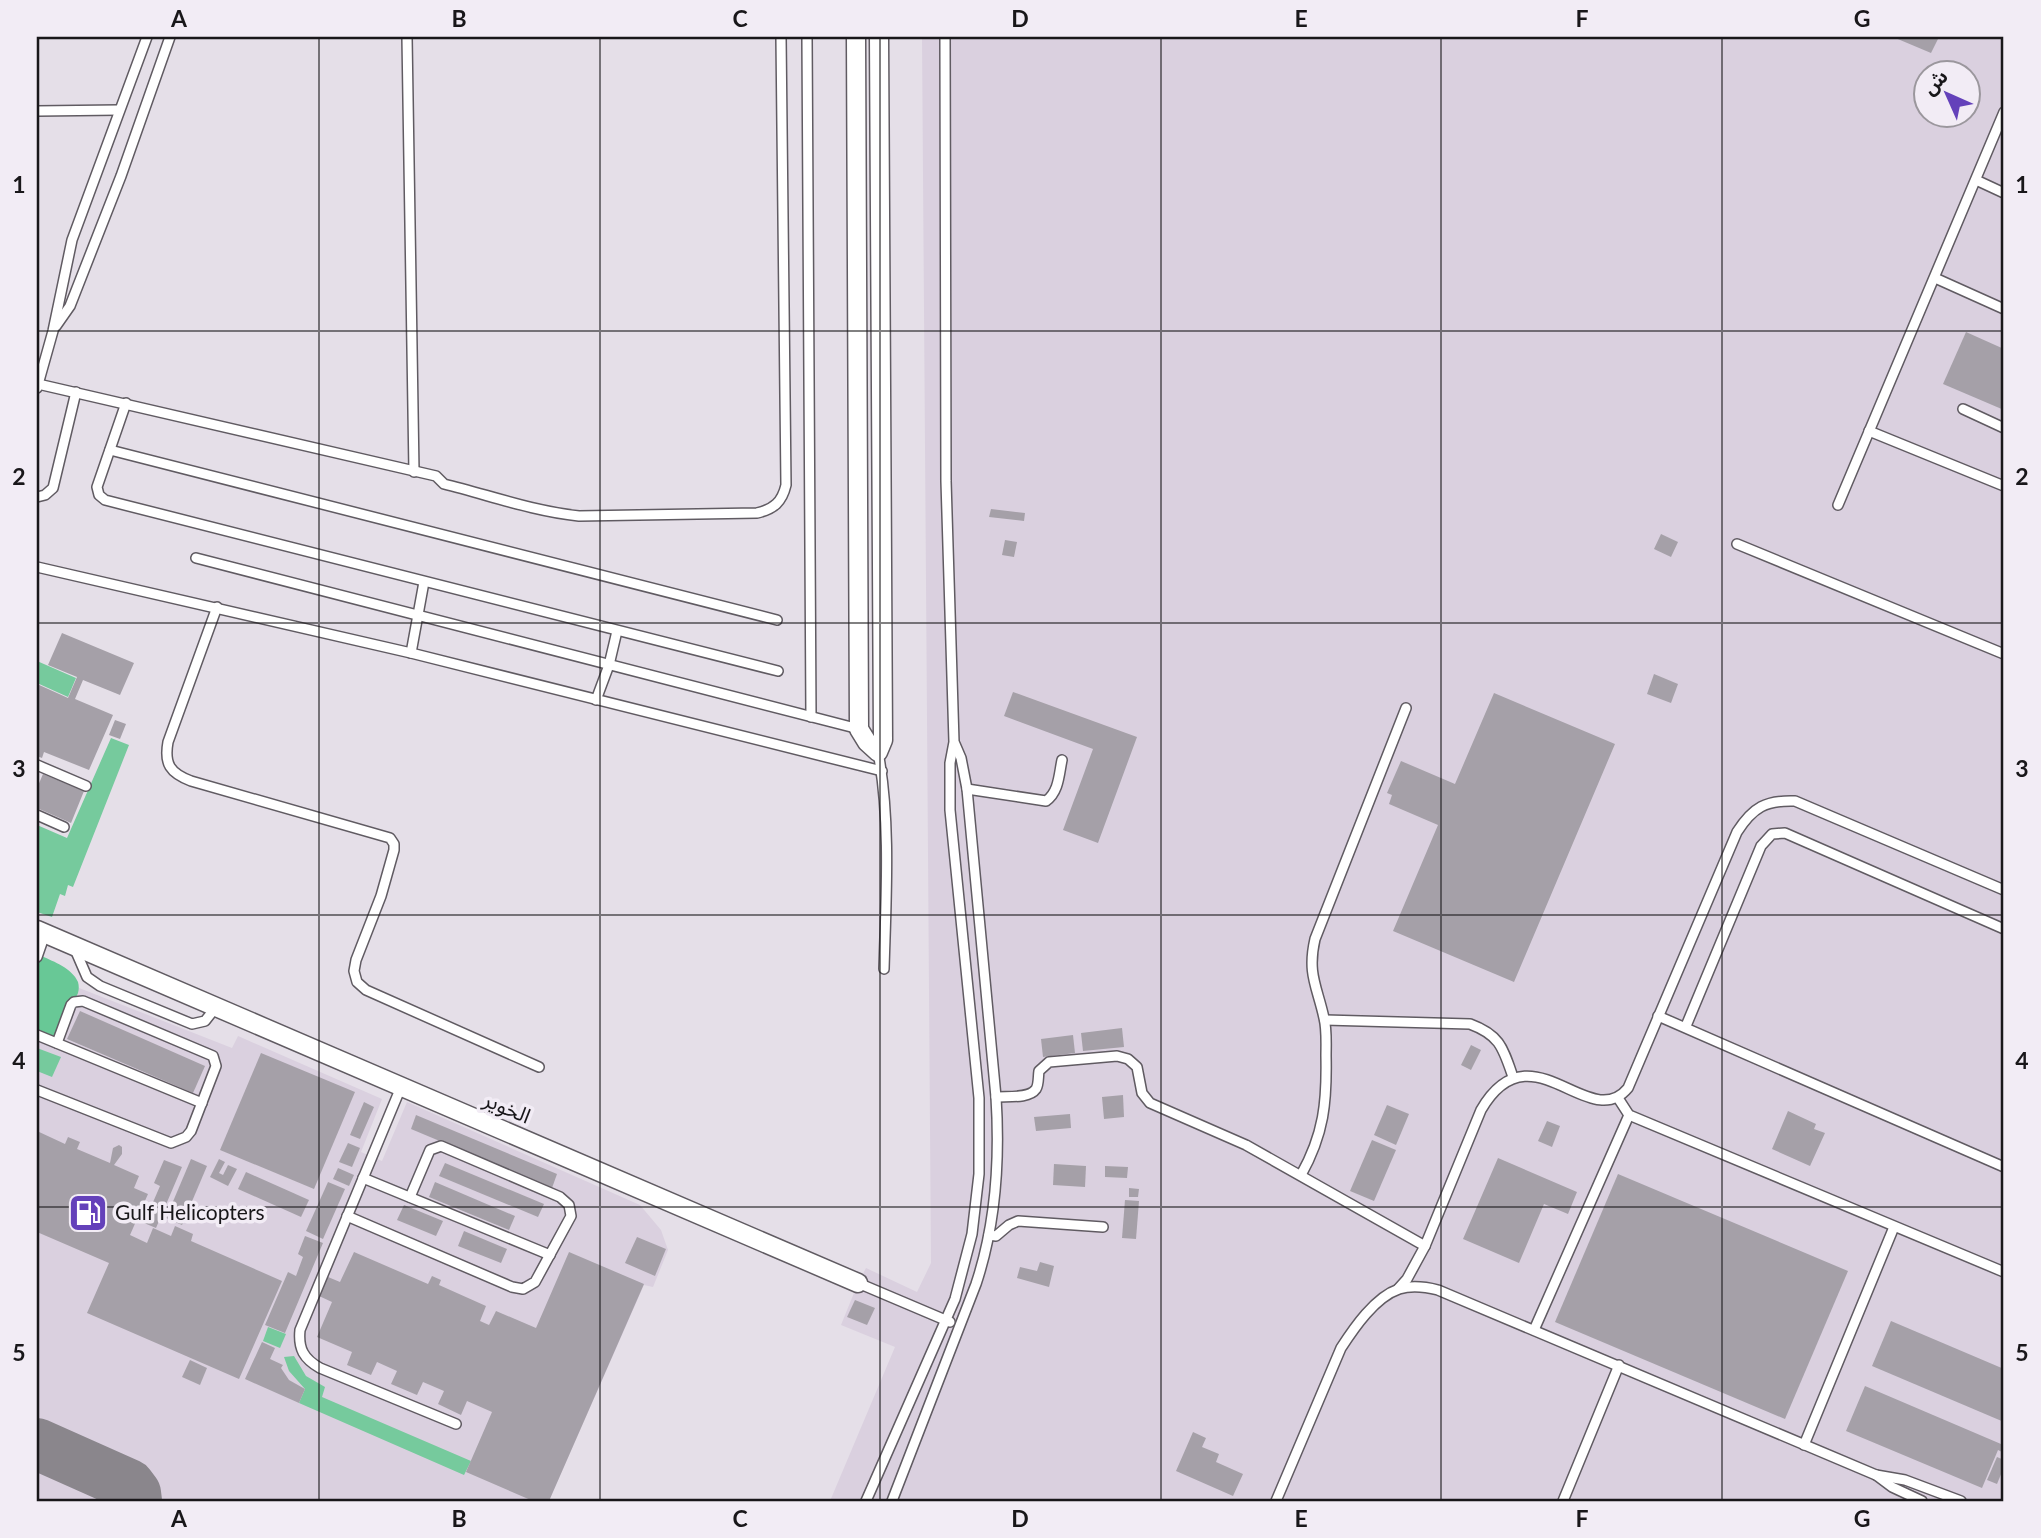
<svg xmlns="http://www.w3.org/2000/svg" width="2041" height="1538" font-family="Lato,'Noto Sans Arabic',sans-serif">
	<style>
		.built { fill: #dad0df; fill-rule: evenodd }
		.green { fill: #76ca9d }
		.forest { fill: #68c896 }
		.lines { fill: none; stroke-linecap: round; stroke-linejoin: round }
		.taxiway { stroke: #8a868c; stroke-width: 52 }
		.building { fill: #a5a0a8 }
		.lane-casing { stroke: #605b62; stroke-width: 12 }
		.street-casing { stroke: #605b62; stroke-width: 21 }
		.lane { stroke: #fff; stroke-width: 9 }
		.street { stroke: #fff; stroke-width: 18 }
		.grid { fill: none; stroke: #19171a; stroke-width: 2; stroke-opacity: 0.55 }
		.labels { text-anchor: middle; stroke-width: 7; stroke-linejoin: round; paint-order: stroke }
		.street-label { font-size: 21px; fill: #19171a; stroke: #f2ecf5 }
		.poi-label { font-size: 21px; fill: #19171a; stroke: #f2ecf5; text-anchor: start }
		.neatline { fill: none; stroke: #19171a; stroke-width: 2.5 }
		.grid-label { font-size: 23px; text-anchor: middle; font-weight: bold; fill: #19171a }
	</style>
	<rect width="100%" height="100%" fill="#e5dfe8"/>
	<g class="built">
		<path d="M922 37H2004V1501H830L895 1347 841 1325 858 1283 866 1268 917 1292 931 1263ZM1926 74H1968V116H1926Z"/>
		<path d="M41 973 232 1048 238 1036 382 1099 361 1152 382 1161 407 1102 640 1205 661 1230 668 1250 653 1287 644 1285 549 1501H37V983Z"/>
	</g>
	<g class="green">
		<path d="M37 661 76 678 68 697 37 683Z"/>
		<path d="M111 738 129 745 73 887 68 885 65 896 60 894 52 917 37 912V825L67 838Z"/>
		<path d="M37 1048 61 1057 52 1077 37 1071Z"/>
		<path d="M268 1327 286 1334 280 1348 263 1341Z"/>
		<path d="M294 1356 306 1376 325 1387 322 1397 471 1461 464 1475 299 1403 305 1389 289 1371 284 1357Z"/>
	</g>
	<path class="forest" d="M42 956C54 962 72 968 78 982 79 986 79 989 78 993 77 996 56 1035 53 1037 48 1040 42 1040 37 1040V957Z"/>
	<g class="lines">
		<path class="taxiway" d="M37 1444 129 1485 135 1493 136 1501"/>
	</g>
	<g class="building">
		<path d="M1893 37H1939L1931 53Z"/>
		<path d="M1966 332 2004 349V410L1943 384Z"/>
		<path d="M991 509 1025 513 1024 521 989 517Z"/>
		<path d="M1661 534 1678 542 1671 557 1654 549Z"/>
		<path d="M1005 540 1017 542 1014 557 1002 555Z"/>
		<path d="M62 633 134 663 120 695 83 680 75 699 113 715 89 770 44 752 42 758 37 756V684L68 698 77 677 48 665Z"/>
		<path d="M1654 674 1678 684 1671 703 1647 694Z"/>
		<path d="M1013 692 1137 737 1098 843 1063 830 1093 749 1004 716Z"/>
		<path d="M1494 693 1615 744 1514 982 1393 931 1438 825 1389 804 1392 795 1387 793 1401 761 1455 784Z"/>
		<path d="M115 720 126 724 120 739 109 735Z"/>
		<path d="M43 774 84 791 71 823 37 808V788Z"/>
		<path d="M80 1011 205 1066 193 1093 67 1039Z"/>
		<path d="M1122 1028 1124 1047 1083 1051 1081 1033Z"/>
		<path d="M1073 1035 1075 1053 1043 1057 1041 1039Z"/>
		<path d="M1471 1045 1481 1050 1471 1070 1461 1065Z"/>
		<path d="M261 1053 355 1092 314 1189 220 1150Z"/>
		<path d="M1123 1095 1124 1117 1104 1119 1102 1097Z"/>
		<path d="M364 1102 374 1107 360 1139 350 1135Z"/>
		<path d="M1387 1105 1409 1114 1396 1145 1374 1135Z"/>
		<path d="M1788 1111 1816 1124 1814 1129 1825 1133 1810 1166 1772 1149Z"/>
		<path d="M1070 1114 1071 1128 1036 1131 1034 1117Z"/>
		<path d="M416 1115 557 1174 552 1188 411 1129Z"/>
		<path d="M1547 1121 1560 1126 1552 1147 1538 1141Z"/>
		<path d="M37 1131 65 1144 68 1137 80 1142 77 1149 110 1163 113 1148 119 1145 122 1147V1154L114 1165 139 1176 134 1188 148 1194 130 1235 147 1243 153 1228 171 1236 175 1226 193 1234 191 1241 282 1281 239 1379 87 1313 109 1263 37 1232Z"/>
		<path d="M1372 1140 1396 1150 1374 1201 1350 1191Z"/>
		<path d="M348 1143 360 1148 352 1167 339 1162Z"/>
		<path d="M1498 1158 1577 1192 1568 1214 1544 1204 1519 1263 1463 1239Z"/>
		<path d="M191 1159 207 1166 182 1225 166 1218Z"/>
		<path d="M219 1159 225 1162 219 1173 223 1175 228 1165 237 1169 228 1186 210 1177Z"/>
		<path d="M164 1160 182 1167 156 1228 144 1223 160 1186 154 1183Z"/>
		<path d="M445 1163 544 1204 538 1217 439 1176Z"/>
		<path d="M1054 1164 1086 1166 1085 1187 1053 1185Z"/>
		<path d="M1105 1166 1128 1167 1127 1178 1105 1177Z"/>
		<path d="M338 1168 354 1175 349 1186 333 1179Z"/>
		<path d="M246 1172 309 1200 301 1217 238 1189Z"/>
		<path d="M1618 1174 1848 1271 1785 1419 1555 1322Z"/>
		<path d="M328 1182 345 1189 323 1239 306 1231Z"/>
		<path d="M435 1182 515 1216 509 1230 429 1197Z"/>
		<path d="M1129 1188 1139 1189 1138 1197H1129Z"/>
		<path d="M1125 1200 1139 1201 1136 1239 1122 1238Z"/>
		<path d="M404 1205 443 1221 436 1236 397 1220Z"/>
		<path d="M464 1231 507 1249 501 1263 458 1246Z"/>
		<path d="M305 1236 323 1243 285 1333 265 1325 288 1272 296 1276 303 1257 298 1254Z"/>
		<path d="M637 1237 666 1249 655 1276 625 1263Z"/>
		<path d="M354 1252 428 1284 432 1276 441 1280 439 1285 486 1306 480 1321 489 1325 496 1311 536 1328 569 1252 644 1284 549 1501H533L466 1472 492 1412 467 1401 461 1415 438 1404 444 1391 423 1382 417 1395 391 1384 397 1371 377 1362 371 1375 347 1365 352 1352 317 1337 332 1302 319 1296 328 1277 340 1282Z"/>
		<path d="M1040 1262 1054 1266 1049 1287 1017 1278 1020 1267 1037 1271Z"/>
		<path d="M855 1300 875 1308 867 1325 847 1317Z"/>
		<path d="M1891 1321 2004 1369V1422L1872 1366Z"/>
		<path d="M262 1342 275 1348 270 1359 283 1365 281 1368 289 1380 305 1389 299 1403 245 1379Z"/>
		<path d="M190 1360 207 1368 200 1385 182 1377Z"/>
		<path d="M1865 1386 2001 1444 2004 1437V1453L1998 1450 1982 1488 1846 1431Z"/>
		<path d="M1193 1432 1206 1438 1202 1447 1219 1454 1216 1462 1243 1474 1233 1496 1176 1471Z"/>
		<path d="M1997 1457 2004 1460V1467L1997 1484 1987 1480Z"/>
	</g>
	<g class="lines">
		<g class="lane-casing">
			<g id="lane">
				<path d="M407 37 414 472"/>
				<path d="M807 37 811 717"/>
				<path d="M37 111 119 110"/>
				<path d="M1976 180 2004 193"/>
				<path d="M1935 278 2004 309"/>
				<path d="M56 326 70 306 121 176 170 37"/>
				<path d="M38 384 436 476 444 484C489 495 532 511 579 516L757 513C774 509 782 502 786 485L781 37"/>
				<path d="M37 388 53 331 72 240 147 37"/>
				<path d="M126 403 97 487 99 495 105 500 778 671"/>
				<path d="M1963 409 2004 428"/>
				<path d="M1869 431 2004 486"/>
				<path d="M110 450 777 620"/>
				<path d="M37 497 45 495 53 488 76 392"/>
				<path d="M1838 505 2004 112"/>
				<path d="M1737 544 2004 654"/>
				<path d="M196 558 859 729"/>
				<path d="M37 567 411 653 882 771"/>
				<path d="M217 607 168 742C164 764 170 773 191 781L390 838 394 844V850L381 896 356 960 354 971 357 982 366 990 539 1067"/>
				<path d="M411 653 424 582"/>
				<path d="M596 700 609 665 617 631"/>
				<path d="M878 752C891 821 886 899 884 969"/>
				<path d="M37 765 86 786"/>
				<path d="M967 789 1046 801C1059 792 1059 774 1062 760"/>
				<path d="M37 815 64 827"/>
				<path d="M74 947 87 977 100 986 192 1024 205 1021 216 1007"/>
				<path d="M37 957 45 934"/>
				<path d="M1658 1016 2004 1167"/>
				<path d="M1325 1020 1470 1024C1500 1035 1503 1048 1513 1077"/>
				<path d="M1686 1026 1761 846 1772 834 1785 833 2004 929"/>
				<path d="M37 1035 202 1103"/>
				<path d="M401 1087 300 1330C298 1349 304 1359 320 1368L456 1424"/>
				<path d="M37 1090 171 1143 186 1137 191 1131 216 1066 213 1056 83 1001 74 1002 71 1005 57 1043"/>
				<path d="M996 1097C1007 1096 1029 1099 1036 1089 1039 1084 1038 1077 1039 1071L1049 1062 1117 1056 1128 1059 1137 1067 1142 1093 1150 1103 1246 1145 1425 1246"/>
				<path d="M1618 1098 1629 1115 2004 1272"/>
				<path d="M1301 1175C1324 1134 1327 1102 1326 1056 1326 1044 1327 1030 1324 1018 1317 986 1307 974 1315 939L1406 708"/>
				<path d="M363 1178 550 1255"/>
				<path d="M347 1216 512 1287 523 1289 535 1282 571 1216 569 1205 560 1197 441 1146 430 1150 410 1197"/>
				<path d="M989 1235 996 1236 1009 1225 1018 1221 1103 1227"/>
				<path d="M858 1283 950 1322"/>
				<path d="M1398 1289 1407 1279 1425 1246 1481 1110C1531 1024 1589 1135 1628 1088L1737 832C1753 807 1766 800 1795 801L2004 890"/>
				<path d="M1534 1330 1629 1115"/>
				<path d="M1804 1445 1894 1227"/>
				<path d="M1876 1475 1905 1480 1961 1501"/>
				<path d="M866 1501 955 1299 972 1234 979 1174V1098L950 810V763L954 742 946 481 945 37"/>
				<path d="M892 1501 976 1284C996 1224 1000 1160 996 1097L967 789 961 758 955 744"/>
				<path d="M1276 1501 1341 1348C1354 1328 1375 1297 1399 1289 1412 1285 1426 1287 1438 1290L1876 1475 1892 1487 1922 1501"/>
				<path d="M1563 1501 1619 1365"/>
			</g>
		</g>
		<g class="street-casing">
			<g id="street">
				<path d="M856 37 859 729 867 742 878 752 883 740 879 37"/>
				<path d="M37 930 858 1283"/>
			</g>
		</g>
		<use href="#lane" class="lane"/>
		<use href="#street" class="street"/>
	</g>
	<path class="grid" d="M319 37V1501M600 37V1501M880 37V1501M1161 37V1501M1441 37V1501M1722 37V1501M37 331H2004M37 623H2004M37 915H2004M37 1207H2004"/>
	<defs>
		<g id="fuel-square" transform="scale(2.0125)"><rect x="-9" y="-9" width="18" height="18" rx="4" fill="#6441ba" stroke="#f2ecf5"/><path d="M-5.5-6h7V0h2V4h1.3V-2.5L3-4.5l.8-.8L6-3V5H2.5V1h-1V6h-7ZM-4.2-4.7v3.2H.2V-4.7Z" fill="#fff"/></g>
	</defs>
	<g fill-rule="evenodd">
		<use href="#fuel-square" x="88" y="1213"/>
	</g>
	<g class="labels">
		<g class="street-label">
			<text transform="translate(507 1108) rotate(23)" y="7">الخوير</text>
		</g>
		<g class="poi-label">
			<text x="115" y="1220">Gulf Helicopters</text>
		</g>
	</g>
	<rect width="2041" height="1538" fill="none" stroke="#f2ecf5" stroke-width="77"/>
	<g transform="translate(1947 94) rotate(315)"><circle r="33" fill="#f2ecf5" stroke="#9b979d" stroke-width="2"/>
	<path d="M0-5L12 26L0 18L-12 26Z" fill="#6441ba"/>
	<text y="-10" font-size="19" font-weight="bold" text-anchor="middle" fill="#19171a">ش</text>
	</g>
	<rect x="38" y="38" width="1964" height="1462" class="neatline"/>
	<g class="grid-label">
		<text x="179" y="27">A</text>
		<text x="459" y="27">B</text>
		<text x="740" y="27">C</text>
		<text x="1020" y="27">D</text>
		<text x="1301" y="27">E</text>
		<text x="1582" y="27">F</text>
		<text x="1862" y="27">G</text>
		<text x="19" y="193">1</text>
		<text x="2022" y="193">1</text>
		<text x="19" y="485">2</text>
		<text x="2022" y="485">2</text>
		<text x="19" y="777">3</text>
		<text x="2022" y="777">3</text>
		<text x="19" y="1069">4</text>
		<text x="2022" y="1069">4</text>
		<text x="19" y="1361">5</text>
		<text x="2022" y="1361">5</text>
		<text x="179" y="1527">A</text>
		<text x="459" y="1527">B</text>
		<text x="740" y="1527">C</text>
		<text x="1020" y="1527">D</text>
		<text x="1301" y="1527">E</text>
		<text x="1582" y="1527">F</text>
		<text x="1862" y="1527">G</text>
	</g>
</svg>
